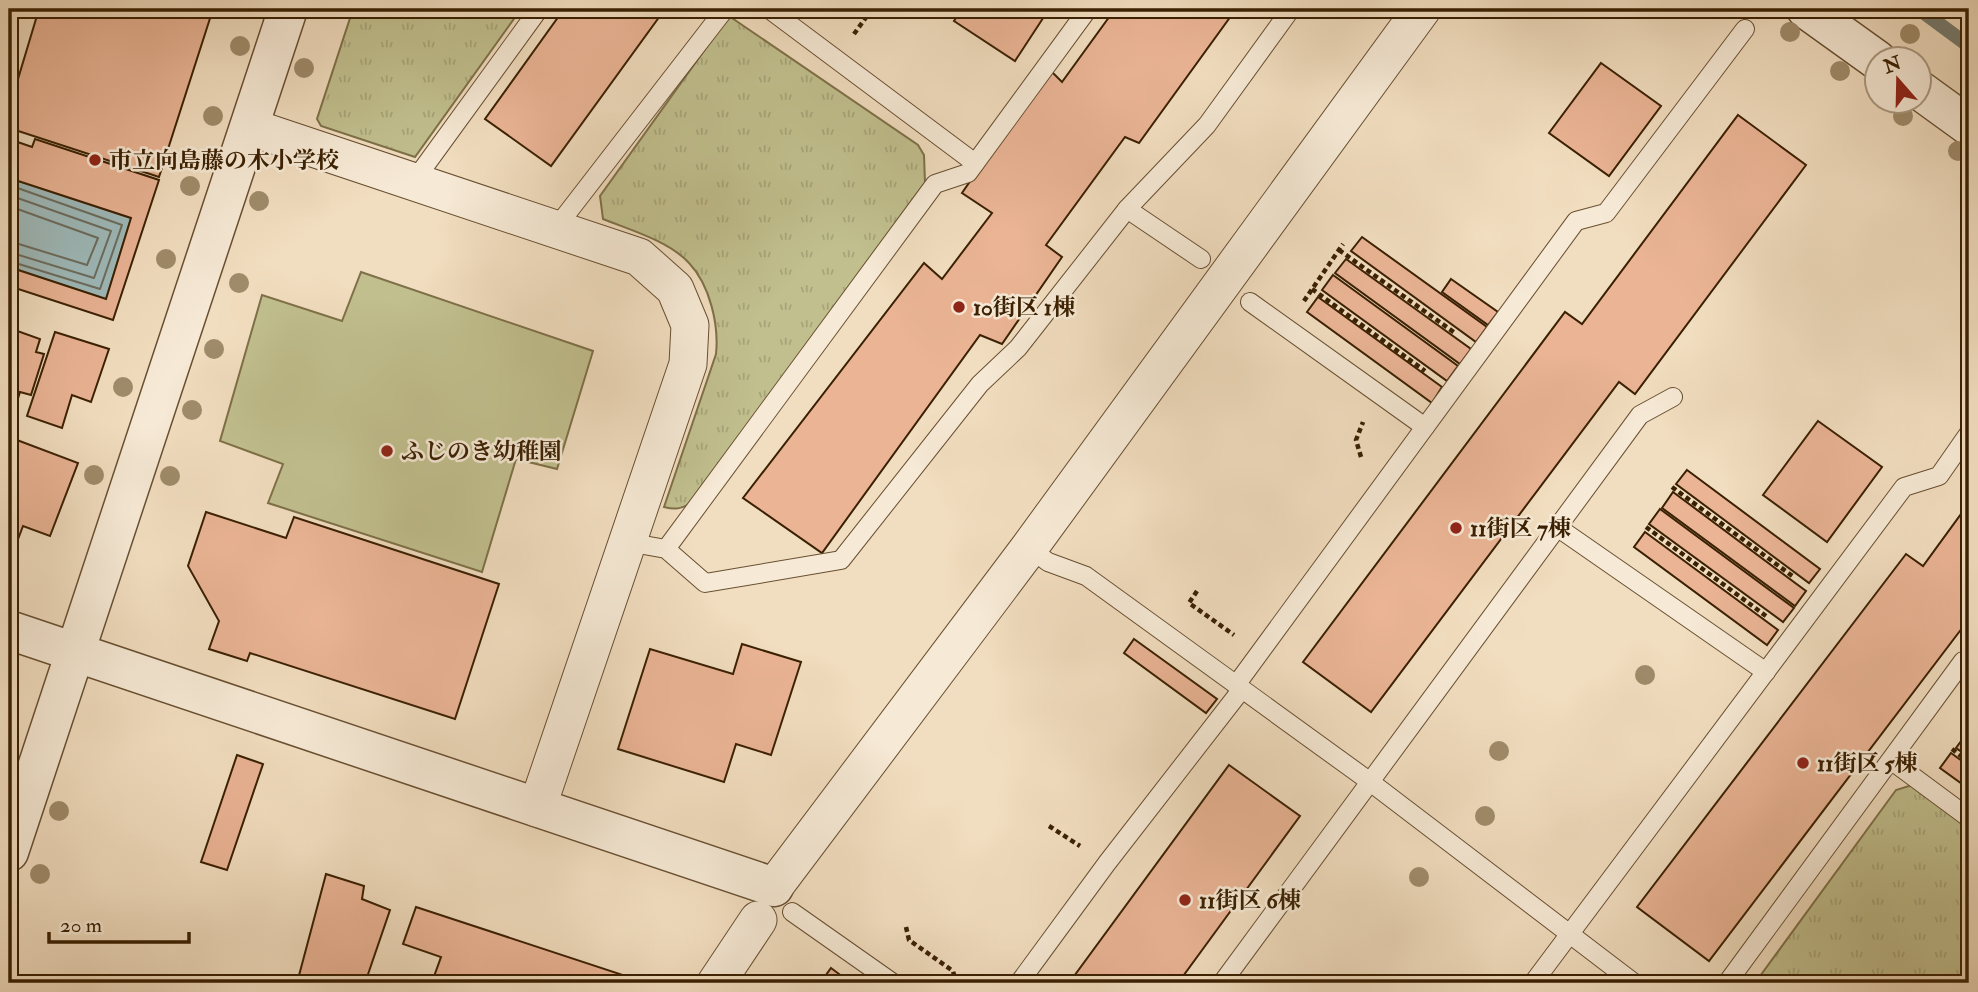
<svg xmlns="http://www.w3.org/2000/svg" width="1978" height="992" font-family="'IM FELL Double Pica','Noto Serif JP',serif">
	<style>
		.grass { fill: url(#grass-tufts); stroke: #7e7048; stroke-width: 2 }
		.pitch { fill: #c1bf8e; stroke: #7e7048; stroke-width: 2 }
		.water { fill: #9ebabb; stroke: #767c71; stroke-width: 2 }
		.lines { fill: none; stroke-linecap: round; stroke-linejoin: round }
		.shore { stroke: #6c6d5e; stroke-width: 2 }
		.stream { stroke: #767c71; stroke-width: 14 }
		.building { fill: #eab495; stroke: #3a2002; stroke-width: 2 }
		.service-casing { stroke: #684f31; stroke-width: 20 }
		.minor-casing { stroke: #684f31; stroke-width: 39 }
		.tertiary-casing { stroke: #684f31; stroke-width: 41 }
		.path { stroke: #3a2002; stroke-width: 4.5; stroke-dasharray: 5 3.5; stroke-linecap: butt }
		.service { stroke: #f6e9d5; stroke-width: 18 }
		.minor { stroke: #f6e9d5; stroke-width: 37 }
		.tertiary { stroke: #f6e9d5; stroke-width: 38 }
		.tree { fill: #9f8b6a }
		.poi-dot { fill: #8f2418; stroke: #f6e9d5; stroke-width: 2.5 }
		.labels { text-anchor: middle; stroke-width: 5; stroke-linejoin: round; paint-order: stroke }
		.poi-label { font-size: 23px; font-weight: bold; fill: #3a2002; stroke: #f6e9d5; text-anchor: start }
	</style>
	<defs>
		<pattern id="grass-tufts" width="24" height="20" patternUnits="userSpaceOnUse" patternTransform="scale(1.75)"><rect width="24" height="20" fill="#c1bf8e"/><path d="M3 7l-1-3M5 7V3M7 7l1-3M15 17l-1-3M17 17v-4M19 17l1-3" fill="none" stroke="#a7a479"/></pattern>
	</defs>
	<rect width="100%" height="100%" fill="#f1ddbf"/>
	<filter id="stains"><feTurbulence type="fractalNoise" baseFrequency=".00286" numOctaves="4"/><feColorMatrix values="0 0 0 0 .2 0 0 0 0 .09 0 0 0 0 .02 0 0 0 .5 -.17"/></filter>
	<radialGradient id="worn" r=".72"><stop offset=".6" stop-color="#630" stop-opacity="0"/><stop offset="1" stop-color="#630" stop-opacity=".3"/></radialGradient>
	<g class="grass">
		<path d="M353 9H521L415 157 321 126 317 119Z"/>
		<path d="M729 16 918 145 924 155 925 183 691 503C681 509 675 510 664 507L716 354C719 325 710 285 689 263 669 241 630 230 603 219L600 196Z"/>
		<path d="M1912 785 1969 829V983H1755L1896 790Z"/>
	</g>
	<path class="pitch" d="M361 272 593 351 557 469 516 459 482 572 268 503 283 464 220 441 262 295 342 321Z"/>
	<path class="water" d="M9 178 131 218 106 299 9 267Z"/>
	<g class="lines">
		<g class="shore">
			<path d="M9 185 122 225 100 289 9 261"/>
			<path d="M9 195 111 231 94 278 9 252"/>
			<path d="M9 206 98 238 87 265 9 241"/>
		</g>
		<path class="stream" d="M1919 9 1969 46"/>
	</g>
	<g class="building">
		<path d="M39 9H213L159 177 9 128V109Z"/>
		<path d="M564 9H665L551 166 485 119Z"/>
		<path d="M962 9H1049L1015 61 954 21Z"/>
		<path d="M1115 9H1236L1139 143 1125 137 1046 245 1062 257 1002 344 980 335 822 553 743 498 924 263 942 279 992 213 962 193 1048 68 1062 82Z"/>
		<path d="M1601 63 1661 106 1609 176 1549 133Z"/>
		<path d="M1738 115 1806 165 1635 394 1619 382 1371 712 1303 662 1565 312 1582 324Z"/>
		<path d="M9 139 32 147 35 139 159 180 113 320 9 286V267L106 299 131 218 9 178Z"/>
		<path d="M1362 237 1487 327 1476 342 1351 251Z"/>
		<path d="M1346 259 1471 349 1460 364 1335 273Z"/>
		<path d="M1333 275 1458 366 1447 381 1322 290Z"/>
		<path d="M1451 279 1498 312 1488 325 1442 292Z"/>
		<path d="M1318 297 1442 387 1432 403 1307 312Z"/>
		<path d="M9 328 40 339 36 352 44 354 31 395 20 392 9 427Z"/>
		<path d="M55 332 109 349 91 402 72 395 62 428 27 416Z"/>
		<path d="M1818 421 1882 467 1827 542 1763 495Z"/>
		<path d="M9 437 78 463 50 536 23 526 11 558 9 509 16 489 9 487Z"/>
		<path d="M1687 470 1820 569 1809 583 1676 484Z"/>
		<path d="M1673 492 1806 591 1795 606 1662 508Z"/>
		<path d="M1969 503V619L1709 961 1637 907 1906 554 1923 566Z"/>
		<path d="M1660 509 1794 608 1783 622 1649 524Z"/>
		<path d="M206 512 286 538 294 517 499 584 455 719 250 653 247 661 209 649 219 621 188 566Z"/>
		<path d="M1645 532 1778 630 1767 645 1634 547Z"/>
		<path d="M1134 639 1217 699 1206 713 1124 653Z"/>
		<path d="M742 644 801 662 771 755 736 744 724 782 618 749 650 649 733 674Z"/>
		<path d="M1967 733 1969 734V757L1956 748Z"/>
		<path d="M1951 753 1969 766V789L1940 768Z"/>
		<path d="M237 755 263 764 227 870 201 862Z"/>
		<path d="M1229 765 1300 816 1178 983H1069Z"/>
		<path d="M326 874 364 886 362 899 390 910 365 983H297Z"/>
		<path d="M416 907 632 978 630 983 432 982 441 957 403 944Z"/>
		<path d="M831 968 851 983H823L821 982Z"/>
	</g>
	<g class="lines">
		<g class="service-casing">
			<g id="service">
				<path d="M769 9 975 163"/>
				<path d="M414 181 539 9"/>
				<path d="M1127 209 1201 259"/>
				<path d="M555 229 725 9"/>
				<path d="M1250 302 1425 427"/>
				<path d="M1557 527 1766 672"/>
				<path d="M627 542 666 549 705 583 841 560 980 384 1018 348 1127 209 1207 125 1291 9"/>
				<path d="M1029 548 1048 562 1086 576 1369 781 1634 983"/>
				<path d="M666 549 935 184 968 173 1088 9"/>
				<path d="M1236 685 1576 221 1606 213 1745 29"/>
				<path d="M1892 761 1969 818"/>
				<path d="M792 912 893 983"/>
				<path d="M1019 983 1107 863 1242 689"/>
				<path d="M1222 983 1640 415 1673 397"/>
				<path d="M1533 983 1904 487 1939 476 1969 433"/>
				<path d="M1727 983 1963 661 1969 660"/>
			</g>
		</g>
		<g class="minor-casing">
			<g id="minor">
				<path d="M250 127 639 257 675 289 690 325 688 364 537 808"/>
				<path d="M774 887 1029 548 1422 9"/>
				<path d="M716 983 758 920"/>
			</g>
		</g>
		<g class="tertiary-casing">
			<g id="tertiary">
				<path d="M1806 9 1877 60"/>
				<path d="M1918 89 1969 126"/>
				<path d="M9 630 774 887"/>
				<path d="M9 852 288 9"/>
			</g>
		</g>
		<g class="path">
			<path d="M854 34 872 9"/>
			<path d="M1339 250 1455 333"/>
			<path d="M1312 289 1425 371"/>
			<path d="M1304 301 1343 244"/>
			<path d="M1361 457 1356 440 1363 422"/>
			<path d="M1672 487 1795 578"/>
			<path d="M1646 527 1766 616"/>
			<path d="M1197 591 1189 603 1234 635"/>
			<path d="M1952 749 1969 762"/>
			<path d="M1049 826 1080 846"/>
			<path d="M906 927 909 940 953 971 956 983"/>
		</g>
		<use href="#service" class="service"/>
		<use href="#minor" class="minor"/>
		<use href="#tertiary" class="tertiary"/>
	</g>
	<g class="tree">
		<circle cx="1790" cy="32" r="10"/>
		<circle cx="1910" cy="34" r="10"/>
		<circle cx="240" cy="46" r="10"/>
		<circle cx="304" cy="68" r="10"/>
		<circle cx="1840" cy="71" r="10"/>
		<circle cx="213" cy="116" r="10"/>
		<circle cx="1903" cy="116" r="10"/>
		<circle cx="1958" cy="151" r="10"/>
		<circle cx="190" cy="186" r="10"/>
		<circle cx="259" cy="201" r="10"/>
		<circle cx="166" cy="259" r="10"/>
		<circle cx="239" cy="283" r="10"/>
		<circle cx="214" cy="349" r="10"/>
		<circle cx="123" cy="387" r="10"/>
		<circle cx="192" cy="410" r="10"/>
		<circle cx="94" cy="475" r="10"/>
		<circle cx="170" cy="476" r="10"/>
		<circle cx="1645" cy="675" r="10"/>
		<circle cx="1499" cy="751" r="10"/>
		<circle cx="59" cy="811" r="10"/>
		<circle cx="1485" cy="816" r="10"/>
		<circle cx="40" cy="874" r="10"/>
		<circle cx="1419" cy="877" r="10"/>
	</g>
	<g class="poi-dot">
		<circle cx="95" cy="160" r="7"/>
		<circle cx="959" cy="307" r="7"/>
		<circle cx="387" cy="451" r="7"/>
		<circle cx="1456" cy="528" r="7"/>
		<circle cx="1803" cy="763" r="7"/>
		<circle cx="1185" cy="900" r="7"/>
	</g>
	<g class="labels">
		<g class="poi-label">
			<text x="109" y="168">市立向島藤の木小学校</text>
			<text x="973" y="315">10街区 1棟</text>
			<text x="401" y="459">ふじのき幼稚園</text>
			<text x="1470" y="536">11街区 7棟</text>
			<text x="1817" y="771">11街区 5棟</text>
			<text x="1199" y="908">11街区 6棟</text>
		</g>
	</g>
	<rect width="1978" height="992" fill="none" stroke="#f1ddbf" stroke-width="35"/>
	<rect x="10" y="10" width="1957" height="971" fill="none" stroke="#3a2002" stroke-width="3.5"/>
	<rect x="18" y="18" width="1943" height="957" fill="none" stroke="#3a2002" stroke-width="2"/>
	<g transform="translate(1898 80) rotate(340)"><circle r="33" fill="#f6e9d5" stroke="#ab9981" stroke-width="2"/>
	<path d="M0-5L12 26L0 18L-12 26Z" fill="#8f2418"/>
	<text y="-10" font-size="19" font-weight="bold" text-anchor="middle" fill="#3a2002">N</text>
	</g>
	<path d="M49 932v10h140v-10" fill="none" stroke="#3a2002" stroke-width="3.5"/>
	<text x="60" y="932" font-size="21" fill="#3a2002" stroke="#f6e9d5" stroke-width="5" paint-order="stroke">20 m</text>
	<rect width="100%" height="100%" filter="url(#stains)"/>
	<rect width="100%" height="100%" fill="url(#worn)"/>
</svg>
